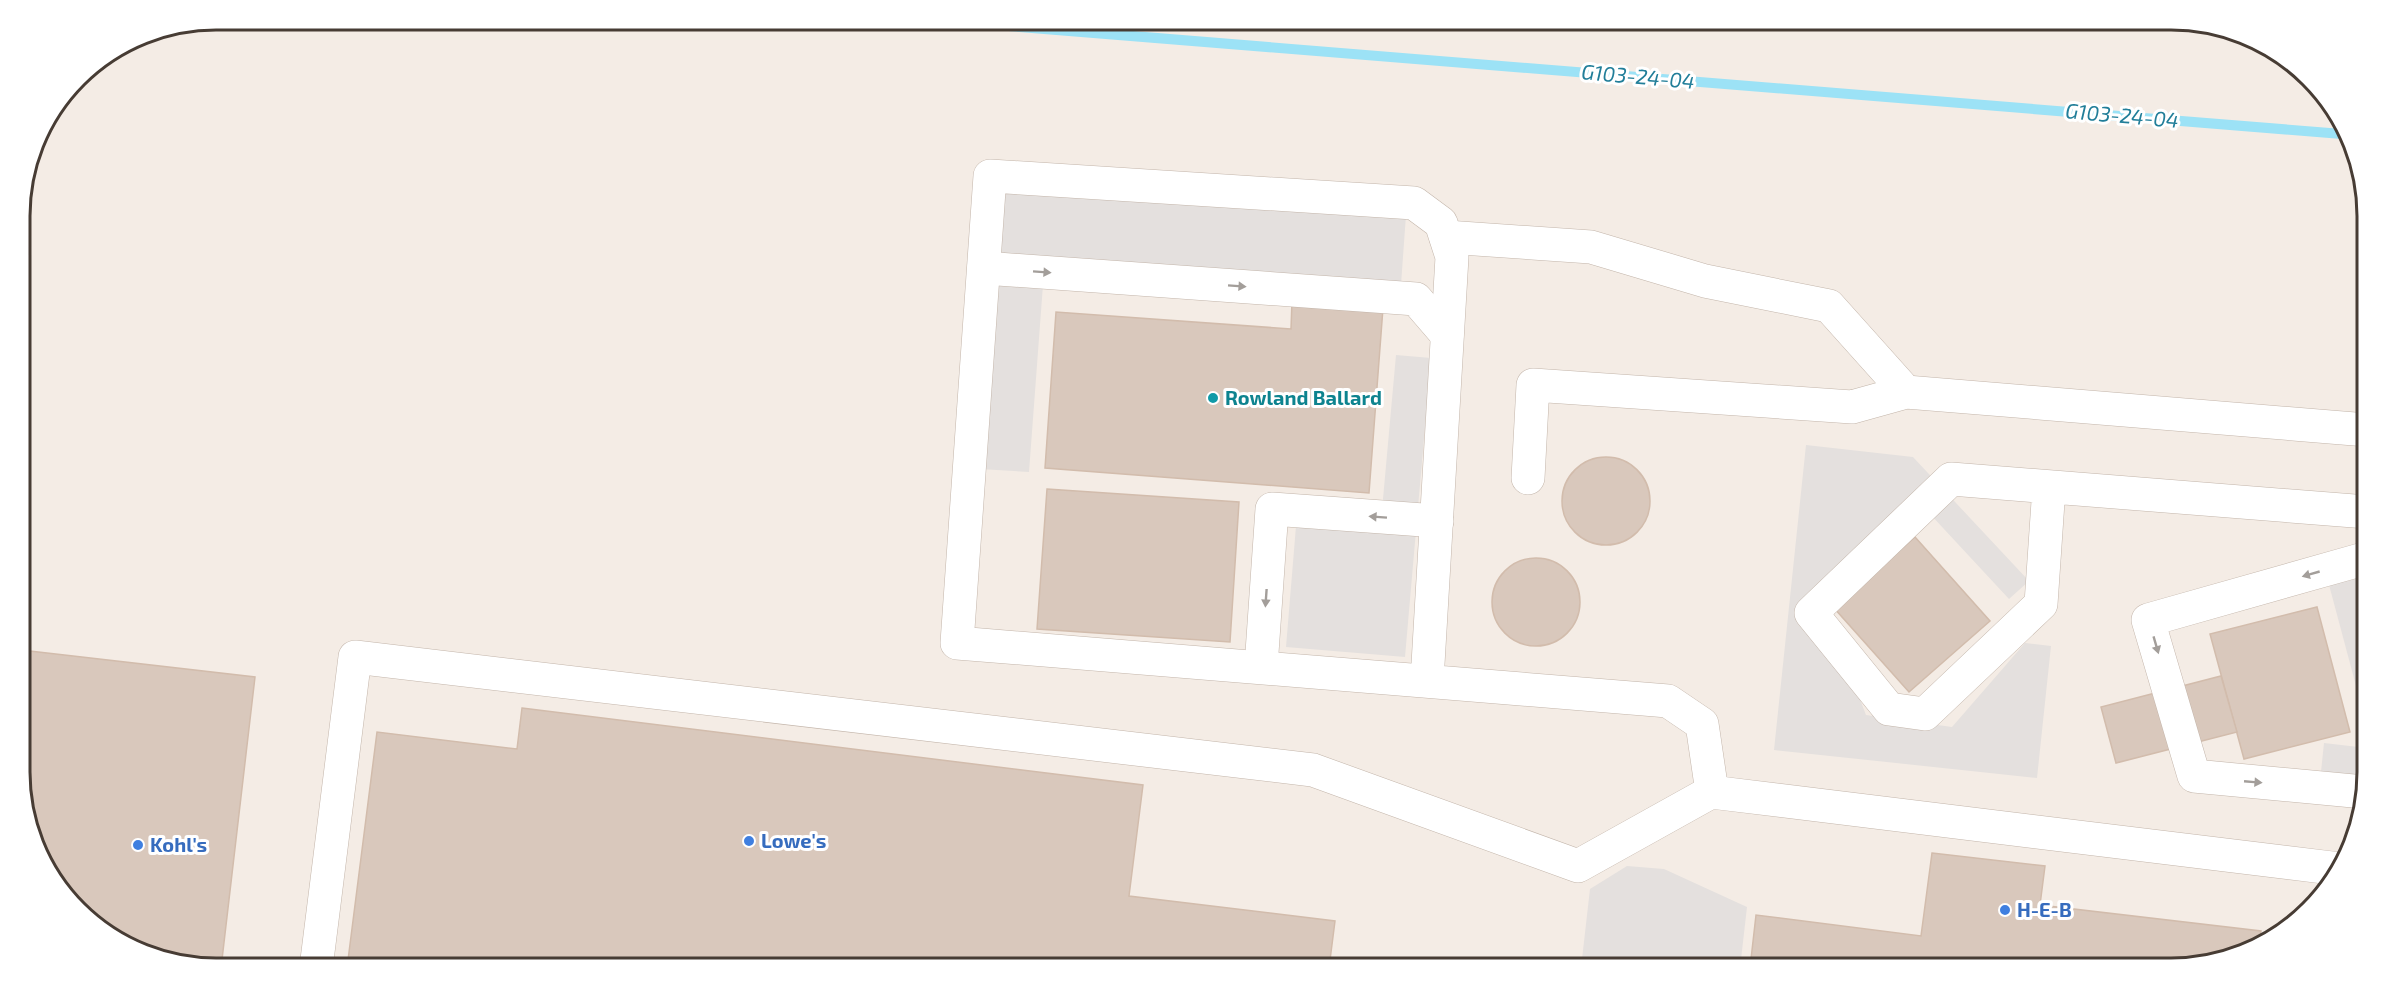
<svg xmlns="http://www.w3.org/2000/svg" width="2387" height="988" font-family="'Exo 2',sans-serif">
	<style>
		.parking { fill: #e4e0de }
		.lines { fill: none; stroke-linecap: round; stroke-linejoin: round }
		.stream { stroke: #9ce2f6; stroke-width: 10 }
		.building { fill: #d9c8bc; stroke: #d2bcac; stroke-width: 1.5 }
		.minor-casing { stroke: #c3b5aa; stroke-width: 34 }
		.minor { stroke: #fff; stroke-width: 33 }
		.oneway { fill: #a39e9a }
		.culture-dot { fill: #0f9aa8; stroke: #fff; stroke-width: 2 }
		.shop-dot { fill: #3f7fe0; stroke: #fff; stroke-width: 2 }
		.labels { text-anchor: middle; stroke-width: 6; stroke-linejoin: round; paint-order: stroke }
		.culture-label { font-size: 20px; font-weight: bold; fill: #0d838f; stroke: #fff; text-anchor: start }
		.shop-label { font-size: 20px; font-weight: bold; fill: #366cbe; stroke: #fff; text-anchor: start }
		.water-label { font-size: 21px; font-style: italic; fill: #217e99; stroke: #fff }
		.rim { fill: none; stroke: #473c34; stroke-width: 3 }
	</style>
	<rect width="100%" height="100%" fill="#f4ece5"/>
	<g class="parking">
		<path d="M1001 184 1406 215 1401 285 1045 258 1029 472 980 469Z"/>
		<path d="M1396 355 1431 358 1405 657 1286 647 1296 526 1380 532Z"/>
		<path d="M1806 445 1913 457 2029 581 2009 599 1930 514 1826 611 1866 715 1952 727 2025 643 2051 646 2037 778 1774 750Z"/>
		<path d="M2367 570V727L2328 581Z"/>
		<path d="M2324 743 2367 748V777L2321 772Z"/>
		<path d="M1627 866 1664 869 1747 907 1740 968H1581L1590 889Z"/>
	</g>
	<g class="lines">
		<path class="stream" d="M934 20 2342 134"/>
	</g>
	<g class="building">
		<path d="M1292 301 1383 308 1369 493 1045 468 1056 312 1291 329Z"/>
		<circle cx="1606" cy="501" r="44"/>
		<path d="M1047 489 1239 502 1230 642 1037 629Z"/>
		<path d="M1915 537 1990 621 1909 692 1834 608Z"/>
		<circle cx="1536" cy="602" r="44"/>
		<path d="M2317 607 2350 732 2244 759 2210 634Z"/>
		<path d="M21 650 255 677 221 968 141 954 60 892 21 798Z"/>
		<path d="M2221 676 2237 732 2116 763 2101 707Z"/>
		<path d="M522 708 1143 785 1129 896 1335 921 1329 968H347L377 732 517 749Z"/>
		<path d="M1932 853 2045 866 2040 905 2261 931 2259 942 2184 968H1750L1756 915 1921 936Z"/>
	</g>
	<g class="lines">
		<g class="minor-casing">
			<g id="minor">
				<path d="M1446 237 1591 247 1705 281 1829 306 1906 392"/>
				<path d="M984 268 1416 299 1447 335"/>
				<path d="M1528 478 1533 385 1852 407 1906 392 2367 430"/>
				<path d="M2049 487 2041 604 1925 714 1889 709 1811 613 1951 479 2367 512"/>
				<path d="M1261 667 1272 509 1437 521"/>
				<path d="M1427 681 1452 257 1441 223 1414 203 990 176 957 643 1668 701 1702 724 1712 792"/>
				<path d="M2364 792 2194 776 2148 620 2367 558"/>
				<path d="M316 968 355 657 1313 770 1578 866 1711 792 2340 869"/>
			</g>
		</g>
		<use href="#minor" class="minor"/>
	</g>
	<defs><path id="oneway-solid" d="M-6-.8H1V-3.2L6.5 0L1 3.2V.8H-6Z" transform="scale(1.5)"/></defs>
	<g class="oneway">
		<use href="#oneway-solid" transform="translate(1042 272) rotate(4)"/>
		<use href="#oneway-solid" transform="translate(1237 286) rotate(4)"/>
		<use href="#oneway-solid" transform="translate(1378 517) rotate(-176)"/>
		<use href="#oneway-solid" transform="translate(2311 574) rotate(164)"/>
		<use href="#oneway-solid" transform="translate(1266 598) rotate(94)"/>
		<use href="#oneway-solid" transform="translate(2156 645) rotate(74)"/>
		<use href="#oneway-solid" transform="translate(2253 782) rotate(5)"/>
	</g>
	<circle class="culture-dot" cx="1213" cy="398" r="6"/>
	<g class="shop-dot">
		<circle cx="749" cy="841" r="6"/>
		<circle cx="138" cy="845" r="6"/>
		<circle cx="2005" cy="910" r="6"/>
	</g>
	<g class="labels">
		<g class="culture-label">
			<text x="1225" y="405">Rowland Ballard</text>
		</g>
		<g class="shop-label">
			<text x="761" y="848">Lowe's</text>
			<text x="150" y="852">Kohl's</text>
			<text x="2017" y="917">H-E-B</text>
		</g>
		<g class="water-label">
			<text transform="translate(1638 77) rotate(5)" y="7">G103-24-04</text>
			<text transform="translate(2122 116) rotate(5)" y="7">G103-24-04</text>
		</g>
	</g>
	<path d="M0 0H2387V988H0ZM216 30H2171A186 186 0 0 1 2357 216V772A186 186 0 0 1 2171 958H216A186 186 0 0 1 30 772V216A186 186 0 0 1 216 30Z" fill="#fff" fill-rule="evenodd"/>
	<path class="rim" d="M216 30H2171A186 186 0 0 1 2357 216V772A186 186 0 0 1 2171 958H216A186 186 0 0 1 30 772V216A186 186 0 0 1 216 30Z"/>
</svg>
